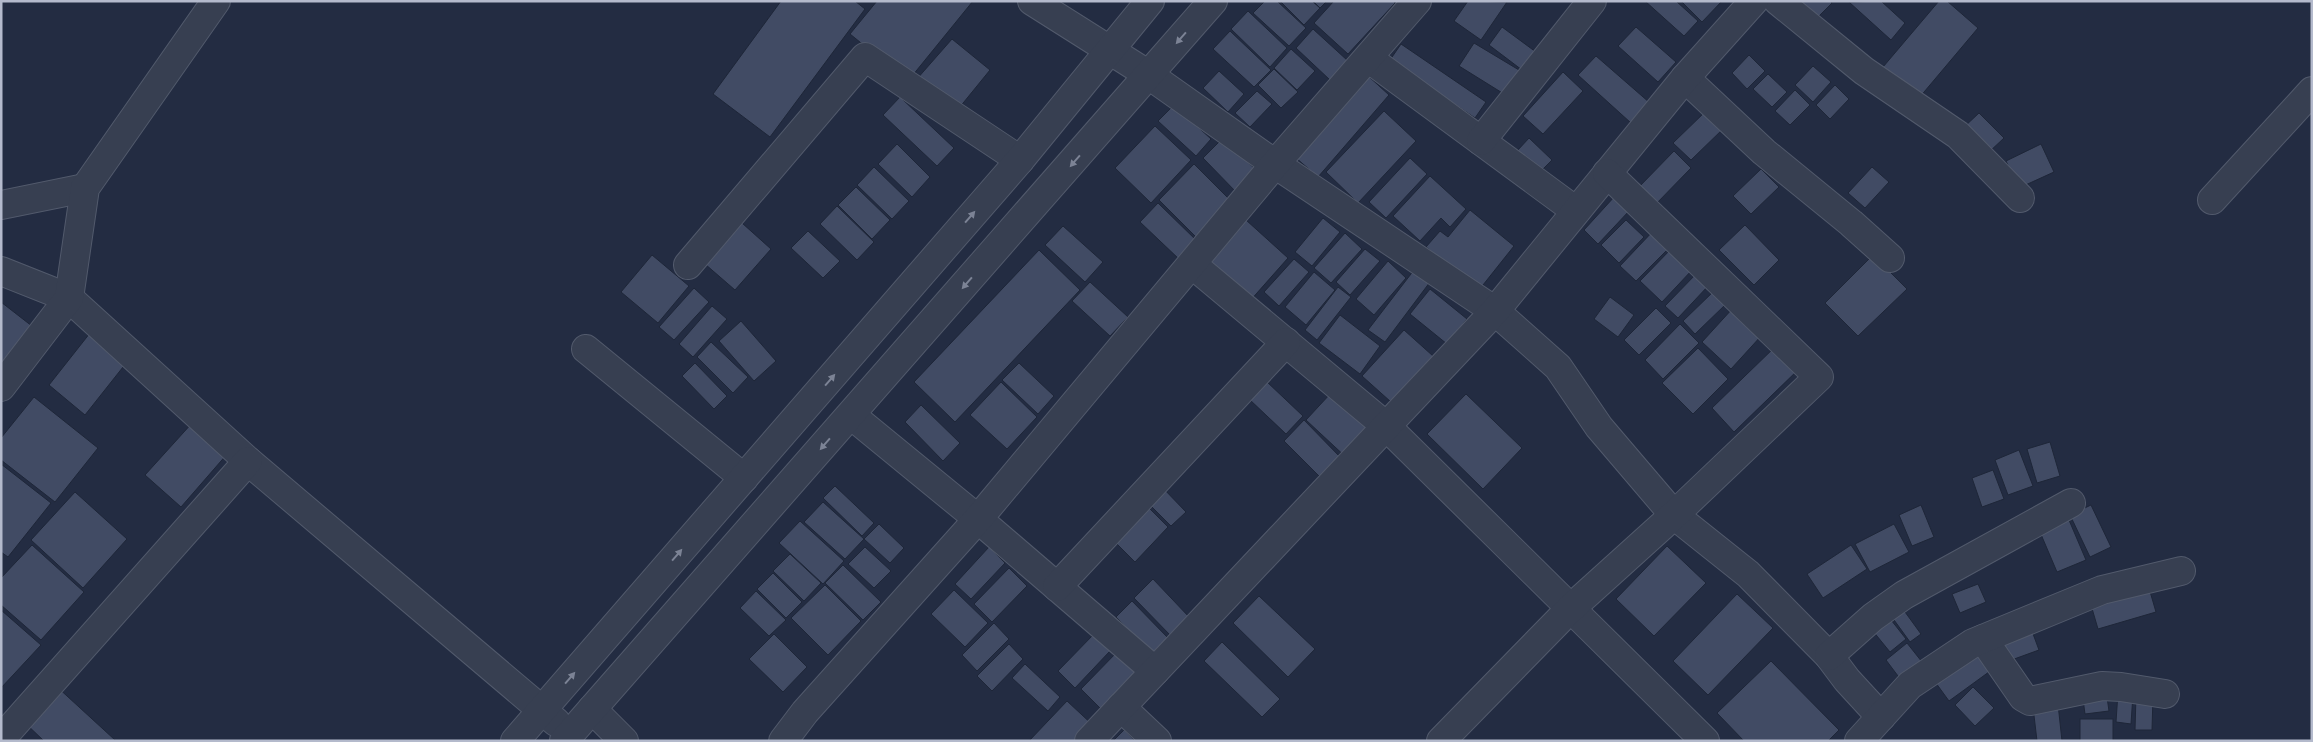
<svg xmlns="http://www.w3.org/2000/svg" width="2313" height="742" font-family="'PT Sans Narrow',sans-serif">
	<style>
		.building { fill: #414b64; stroke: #1e2638 }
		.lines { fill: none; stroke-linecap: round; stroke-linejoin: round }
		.minor-casing { stroke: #525a6c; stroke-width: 30 }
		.minor { stroke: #373f51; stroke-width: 28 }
		.oneway { fill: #7c8395 }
	</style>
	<rect width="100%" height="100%" fill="#232c42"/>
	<g class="building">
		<path d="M781 1H855L865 9 770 137 713 94Z"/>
		<path d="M877 1H973L908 81 850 34Z"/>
		<path d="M1265 1H1277L1306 28 1289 46 1253 13Z"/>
		<path d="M1280 1H1312L1320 8 1304 25Z"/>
		<path d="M1313 1H1327L1320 8Z"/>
		<path d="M1334 1H1393L1395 3 1348 54 1314 23Z"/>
		<path d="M1468 1 1507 2 1481 40 1454 21Z"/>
		<path d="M1645 1H1676L1698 21 1684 36Z"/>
		<path d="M1681 1H1722L1702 22Z"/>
		<path d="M1800 1H1830L1832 3 1817 18Z"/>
		<path d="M1881 1 1905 23 1891 40 1849 2Z"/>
		<path d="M1939 1H1947L1978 28 1919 98 1883 67Z"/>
		<path d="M1248 11 1287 48 1270 67 1231 29Z"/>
		<path d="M1502 27 1540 55 1526 73 1489 45Z"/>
		<path d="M1636 27 1676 62 1658 82 1618 46Z"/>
		<path d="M1313 29 1348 61 1330 80 1296 48Z"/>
		<path d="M1230 31 1271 70 1254 87 1213 49Z"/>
		<path d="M952 39 990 70 955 113 916 80Z"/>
		<path d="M1474 43 1519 70 1504 94 1459 66Z"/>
		<path d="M1401 44 1486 102 1475 118 1390 60Z"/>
		<path d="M1291 49 1315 71 1297 90 1274 68Z"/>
		<path d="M1749 55 1765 71 1747 89 1732 73Z"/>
		<path d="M1596 56 1650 103 1631 123 1578 75Z"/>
		<path d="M1813 66 1831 82 1813 102 1795 85Z"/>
		<path d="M1274 69 1298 92 1281 108 1258 85Z"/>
		<path d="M1219 71 1244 94 1228 112 1203 88Z"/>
		<path d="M1563 72 1583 91 1543 134 1523 116Z"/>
		<path d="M1366 74 1389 95 1318 177 1295 157Z"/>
		<path d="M1768 74 1787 92 1772 107 1753 89Z"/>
		<path d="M1835 85 1849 99 1830 119 1816 105Z"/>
		<path d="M1795 90 1810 105 1790 125 1775 111Z"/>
		<path d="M1257 91 1272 104 1250 127 1235 113Z"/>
		<path d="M900 97 954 148 937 166 883 115Z"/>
		<path d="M1174 105 1211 139 1196 156 1158 121Z"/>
		<path d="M1707 110 1724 128 1691 160 1673 143Z"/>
		<path d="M1384 111 1416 141 1358 203 1326 172Z"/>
		<path d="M1979 113 2004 138 1988 153 1963 128Z"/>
		<path d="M1155 126 1191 160 1151 203 1115 168Z"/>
		<path d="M1223 138 1258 172 1237 193 1203 158Z"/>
		<path d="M1529 138 1552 160 1540 172 1517 151Z"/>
		<path d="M897 144 930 177 912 197 878 164Z"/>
		<path d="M2041 144 2054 172 2019 188 2006 161Z"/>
		<path d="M1674 151 1691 168 1655 205 1638 188Z"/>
		<path d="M1410 158 1427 174 1386 218 1369 202Z"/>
		<path d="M1194 164 1236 206 1201 242 1159 200Z"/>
		<path d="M874 167 909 201 892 219 857 185Z"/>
		<path d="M1872 167 1889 182 1865 208 1848 193Z"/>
		<path d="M1761 169 1779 187 1751 214 1733 196Z"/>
		<path d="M1430 176 1466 209 1450 227 1441 218 1420 241 1393 216Z"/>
		<path d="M856 187 890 220 872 239 838 205Z"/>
		<path d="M1615 196 1630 210 1598 244 1584 230Z"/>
		<path d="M1158 203 1198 242 1180 260 1140 222Z"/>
		<path d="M837 206 874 242 857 260 820 224Z"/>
		<path d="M1470 210 1514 246 1479 290 1426 247 1440 231 1448 237Z"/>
		<path d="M1323 218 1340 232 1312 266 1295 252Z"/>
		<path d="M1246 220 1288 258 1249 302 1207 264Z"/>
		<path d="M1626 220 1644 237 1619 263 1601 245Z"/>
		<path d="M742 223 771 249 735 290 705 264Z"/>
		<path d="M1745 225 1779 260 1754 285 1719 250Z"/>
		<path d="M1063 226 1103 262 1085 282 1045 245Z"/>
		<path d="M1655 229 1672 245 1636 281 1620 266Z"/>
		<path d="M808 231 840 261 823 278 791 248Z"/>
		<path d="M1345 233 1362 249 1331 283 1314 268Z"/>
		<path d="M1672 248 1693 269 1662 302 1640 281Z"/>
		<path d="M1365 249 1380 261 1350 295 1336 282Z"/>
		<path d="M1039 250 1080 290 955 422 914 382Z"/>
		<path d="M652 255 689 286 658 323 621 292Z"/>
		<path d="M1873 255 1907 289 1858 336 1825 303Z"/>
		<path d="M1294 259 1309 272 1279 306 1264 292Z"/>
		<path d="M1388 261 1406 278 1374 315 1356 299Z"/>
		<path d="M1414 270 1430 282 1385 342 1368 330Z"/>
		<path d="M1314 272 1335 290 1306 325 1285 307Z"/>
		<path d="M1697 273 1709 285 1678 318 1665 306Z"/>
		<path d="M1090 282 1128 317 1110 336 1072 301Z"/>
		<path d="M1338 287 1351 297 1317 340 1305 330Z"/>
		<path d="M694 288 709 302 674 340 659 327Z"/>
		<path d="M1430 289 1467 319 1447 344 1410 314Z"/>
		<path d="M1714 291 1726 304 1695 334 1683 321Z"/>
		<path d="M1610 297 1634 315 1618 337 1594 319Z"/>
		<path d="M1 302 37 330 1 375Z"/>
		<path d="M712 306 727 319 693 357 679 344Z"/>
		<path d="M1656 308 1671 323 1639 355 1624 340Z"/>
		<path d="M1733 308 1762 335 1731 369 1702 342Z"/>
		<path d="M1340 315 1380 346 1360 374 1319 343Z"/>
		<path d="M741 321 776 361 754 381 719 341Z"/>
		<path d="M1680 324 1699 343 1663 379 1645 360Z"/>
		<path d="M1404 330 1433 356 1391 402 1362 376Z"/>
		<path d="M90 333 127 362 85 415 49 385Z"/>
		<path d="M711 342 748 377 733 393 697 357Z"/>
		<path d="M1778 344 1801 367 1734 432 1712 408Z"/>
		<path d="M1698 348 1728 379 1693 414 1662 383Z"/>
		<path d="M695 363 727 396 714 409 682 376Z"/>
		<path d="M1019 363 1054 396 1038 414 1002 380Z"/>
		<path d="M1266 381 1303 416 1286 434 1249 399Z"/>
		<path d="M1001 382 1037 417 1007 449 970 415Z"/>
		<path d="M1331 393 1375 433 1349 460 1306 420Z"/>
		<path d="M1466 394 1522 448 1483 489 1427 434Z"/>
		<path d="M34 397 98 448 55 502 1 460V438Z"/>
		<path d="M921 405 960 443 943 461 905 422Z"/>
		<path d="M1304 420 1341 458 1321 478 1284 441Z"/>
		<path d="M193 422 228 453 181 507 145 475Z"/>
		<path d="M2050 442 2060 476 2037 483 2027 449Z"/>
		<path d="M2019 450 2033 486 2008 495 1995 460Z"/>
		<path d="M1 464 51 503 8 557 1 552Z"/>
		<path d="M1993 470 2004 499 1982 507 1972 478Z"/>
		<path d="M835 486 874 523 862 536 823 498Z"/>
		<path d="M1162 487 1186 512 1171 526 1147 502Z"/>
		<path d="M75 492 127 539 83 588 31 540Z"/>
		<path d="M823 502 864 539 845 559 804 522Z"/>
		<path d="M1144 503 1168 527 1135 562 1110 537Z"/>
		<path d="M1921 505 1934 537 1912 546 1899 515Z"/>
		<path d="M2091 505 2111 547 2090 557 2070 515Z"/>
		<path d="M2066 513 2086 560 2057 572 2037 525Z"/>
		<path d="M800 521 844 561 823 584 779 543Z"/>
		<path d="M879 524 904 548 890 563 864 539Z"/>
		<path d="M1894 524 1909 552 1870 572 1855 544Z"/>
		<path d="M32 545 84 592 41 640 1 605V578Z"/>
		<path d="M1851 545 1867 569 1823 598 1807 574Z"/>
		<path d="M1667 546 1706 583 1654 636 1616 599Z"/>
		<path d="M865 547 891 571 874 588 848 564Z"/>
		<path d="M989 547 1005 563 971 599 955 584Z"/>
		<path d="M790 554 821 583 804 601 773 571Z"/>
		<path d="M843 565 881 602 863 620 825 583Z"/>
		<path d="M1009 568 1027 586 992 622 974 604Z"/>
		<path d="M773 573 802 602 786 618 757 589Z"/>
		<path d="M1153 579 1190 618 1171 636 1134 598Z"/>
		<path d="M1978 584 1986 602 1960 613 1952 594Z"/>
		<path d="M825 585 861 621 828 655 791 618Z"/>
		<path d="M2149 588 2156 612 2098 629 2091 605Z"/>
		<path d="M954 590 988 623 965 647 931 614Z"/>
		<path d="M756 591 786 620 769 636 740 608Z"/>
		<path d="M1737 594 1773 628 1708 695 1673 661Z"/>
		<path d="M1259 596 1315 649 1288 677 1233 623Z"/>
		<path d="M1132 601 1168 638 1152 653 1116 617Z"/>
		<path d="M1900 605 1921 634 1910 642 1889 613Z"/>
		<path d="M1 610 41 645 1 688Z"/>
		<path d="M1884 611 1906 639 1890 652 1868 625Z"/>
		<path d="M994 623 1009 639 977 671 962 655Z"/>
		<path d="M2032 631 2039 650 2006 662 1999 644Z"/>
		<path d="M774 634 807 667 783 692 749 659Z"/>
		<path d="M1093 635 1110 651 1075 688 1058 671Z"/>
		<path d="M1222 642 1280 699 1262 717 1204 661Z"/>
		<path d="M1907 643 1926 667 1904 684 1886 660Z"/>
		<path d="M1009 644 1023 659 992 691 977 676Z"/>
		<path d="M1978 647 1993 669 1949 701 1933 679Z"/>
		<path d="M1118 651 1144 676 1106 714 1081 689Z"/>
		<path d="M1771 661 1839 730 1828 741H1744L1717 713Z"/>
		<path d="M1025 664 1060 697 1048 711 1012 678Z"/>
		<path d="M55 685 115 740 114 741H44L23 721Z"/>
		<path d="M1973 687 1994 708 1975 726 1955 705Z"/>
		<path d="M2106 690 2109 711 2085 714 2082 692Z"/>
		<path d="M2118 692 2133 694 2131 724 2116 722Z"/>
		<path d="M2136 695 2153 696 2152 730H2135Z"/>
		<path d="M1067 701 1096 728 1084 741H1029Z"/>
		<path d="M2058 704 2062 741H2037L2033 707Z"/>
		<rect x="2080" y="719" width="33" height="22"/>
		<path d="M1124 730 1135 741H1113Z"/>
	</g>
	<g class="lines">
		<g class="minor-casing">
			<g id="minor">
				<path d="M1032 1 1149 75 1275 164 1495 311 1558 367 1599 427 1674 515 1748 574 1829 656 1847 680 1881 717"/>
				<path d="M1778 1 1864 71 1958 135 2020 198"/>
				<path d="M1368 58 1576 211"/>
				<path d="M1685 78 1764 152 1851 223 1890 258"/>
				<path d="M1481 141 1592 1"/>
				<path d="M2212 200 2312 91"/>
				<path d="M1 205 85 188"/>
				<path d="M688 265 865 57 1020 160"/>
				<path d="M1193 265 1386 426 1705 741"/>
				<path d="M1 271 69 298 248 461 556 722"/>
				<path d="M586 349 744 478"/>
				<path d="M1 387 69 298 85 188 216 1"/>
				<path d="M851 415 978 519 1155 671"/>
				<path d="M1057 587 1286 342"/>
				<path d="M1983 639 2023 697 2030 701 2102 686 2121 687 2165 694"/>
				<path d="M1829 656 1873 617 1904 595 2071 503"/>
				<path d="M1121 707 1157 741"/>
				<path d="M592 709 624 741"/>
				<path d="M1 739 248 461"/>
				<path d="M515 741 1020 160 1150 1"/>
				<path d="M564 741 1213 1"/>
				<path d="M783 741 805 712 978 519 1275 164 1417 1"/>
				<path d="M1089 741 1495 311 1685 78 1754 1"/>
				<path d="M1441 741 1570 609 1674 515 1819 377 1607 173"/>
				<path d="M1859 741 1910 685 1973 643 2102 590 2181 571"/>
			</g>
		</g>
		<use href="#minor" class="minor"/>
	</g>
	<defs><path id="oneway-solid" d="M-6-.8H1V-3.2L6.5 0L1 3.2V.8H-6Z" transform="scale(1.25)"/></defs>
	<g class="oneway">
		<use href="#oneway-solid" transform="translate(1181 38) rotate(131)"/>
		<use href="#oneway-solid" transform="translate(1075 161) rotate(131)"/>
		<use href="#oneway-solid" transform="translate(970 217) rotate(-49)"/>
		<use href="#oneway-solid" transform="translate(967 283) rotate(131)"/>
		<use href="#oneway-solid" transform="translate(830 380) rotate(-49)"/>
		<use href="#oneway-solid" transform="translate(825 444) rotate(131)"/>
		<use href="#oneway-solid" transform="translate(677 555) rotate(-49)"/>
		<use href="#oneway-solid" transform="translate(570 678) rotate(-49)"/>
	</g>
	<rect width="2313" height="742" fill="none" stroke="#b4bacc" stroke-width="5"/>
</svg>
